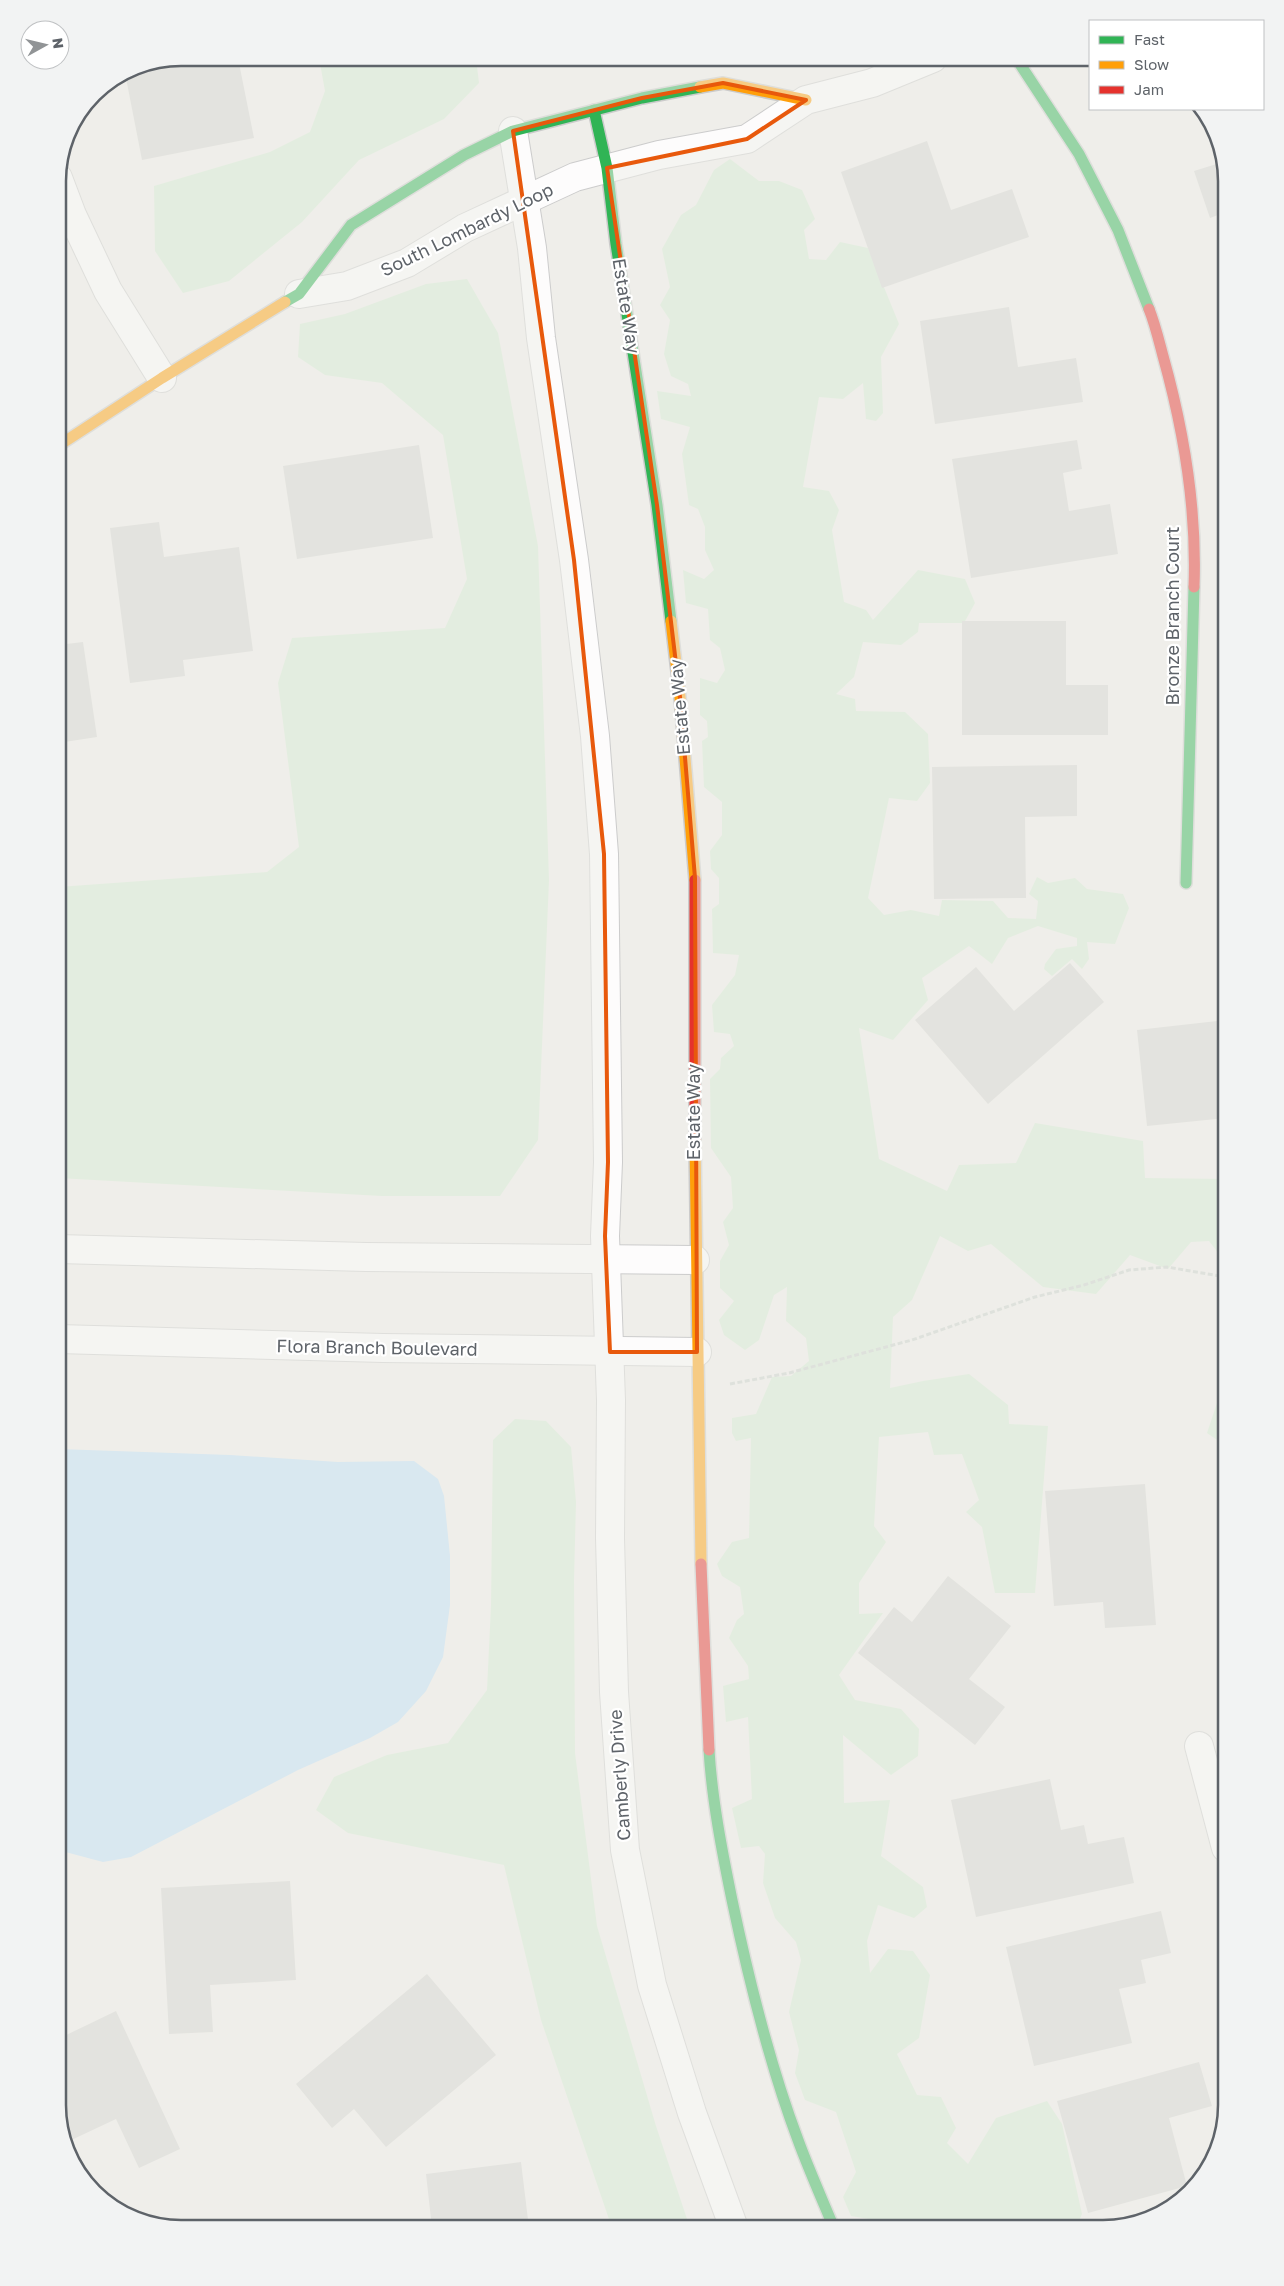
<svg xmlns="http://www.w3.org/2000/svg" width="1284" height="2286" font-family="'Golos Text',sans-serif">
	<style>
		.green { fill: #d6ecd5 }
		.water { fill: #bfdff9 }
		.building { fill: #d6d5d3 }
		.lines { fill: none; stroke-linecap: round; stroke-linejoin: round }
		.street-casing { stroke: #ccc; stroke-width: 30 }
		.fast-casing { stroke: #cbcbcb; stroke-width: 14 }
		.slow-casing { stroke: #cbcbcb; stroke-width: 14 }
		.jam-casing { stroke: #cbcbcb; stroke-width: 14 }
		.path { stroke: #cbd1cd; stroke-width: 3; stroke-dasharray: 5 2.5; stroke-linecap: butt }
		.street { stroke: #fdfcfc; stroke-width: 28 }
		.fast { stroke: #30b455; stroke-width: 11 }
		.slow { stroke: #ff9f0a; stroke-width: 11 }
		.jam { stroke: #e5322d; stroke-width: 11 }
		.marked { fill: none; stroke: #e8590c; stroke-width: 4; stroke-linejoin: round }
		.labels { text-anchor: middle; stroke-width: 4.5; stroke-linejoin: round; paint-order: stroke }
		.street-label { font-size: 18px; fill: #5e6369; stroke: #fff }
		.rim { fill: none; stroke: #5e6369; stroke-width: 2.5 }
	</style>
	<rect width="100%" height="100%" fill="#efeeea"/>
	<g class="green">
		<path d="M319 58H476L479 83 444 119 359 160 302 222 229 281 183 293 155 251 154 186 270 152 310 132 325 91Z"/>
		<path d="M730 159 759 181H779L802 190 815 219 804 230 809 259 826 260 840 242 868 248 899 324 881 357 883 413 876 421 866 419 863 383 843 399 819 397 803 487 829 491 839 510 832 530 844 602 866 610 873 620 918 570 965 579 975 603 964 623H919L918 632 901 645 863 642 854 677 836 694 855 699 856 711 905 712 928 734 930 783 917 801 889 798 868 898 884 915 911 910 939 916 942 900 993 901 1008 918 1036 919 1038 901 1029 894 1037 877 1048 883 1075 878 1087 889 1123 894 1129 908 1115 944 1087 942 1089 959 1082 969 1072 959 1052 976 1044 969 1045 964 1056 949 1077 946V938L1038 926 1008 938 992 964 969 946 922 978 928 1000 893 1040 859 1028 879 1159 947 1191 959 1165 1016 1163 1035 1123 1143 1141 1145 1178 1225 1179 1224 1154 1226 1152V1263L1209 1241 1191 1242 1168 1269 1130 1255 1096 1294 1043 1287 991 1244 968 1251 940 1236 912 1300 893 1317 890 1388 923 1381 969 1374 1008 1405 1009 1424 1048 1426 1035 1593H995L982 1527 966 1512 979 1500 962 1454 934 1455 928 1432 879 1437 874 1526 886 1542 859 1583V1614L883 1613 839 1675 855 1700 901 1709 919 1729 918 1756 891 1775 843 1735 844 1803 890 1800 881 1856 923 1887 927 1907 914 1918 878 1905 867 1941 870 1973 888 1949 913 1951 930 1975 919 2038 897 2054 917 2095 941 2097 956 2128 947 2143 968 2164 996 2118 1047 2101 1062 2124 1082 2214 1076 2228H873L869 2219 851 2216 843 2197 856 2172 836 2112 805 2100 795 2073 799 2050 789 2012 801 1960 796 1942 775 1918 763 1883 765 1854 759 1846 741 1848 732 1808 752 1799 748 1717 726 1722 723 1686 749 1679 748 1666 729 1638 737 1620 744 1614 740 1587 722 1576 717 1564 732 1542 749 1538 751 1438 736 1441 732 1433V1418L756 1414 772 1377 791 1376 809 1361 806 1338 786 1321 787 1287 774 1295 759 1340 745 1350 724 1335 719 1320 734 1301 720 1288V1261L729 1245 723 1222 733 1208 731 1177 711 1148 710 1079 720 1069 721 1058 734 1046 730 1034 714 1032 712 1005 735 975 739 955 713 953 712 909 719 904V878L711 869 710 851 722 835V802L704 787 702 741 708 737 707 721 700 715V678L717 683 725 670 720 648 710 640 708 609 686 603 683 570 704 579 714 570 705 550V527L698 509 689 505 682 454 690 427 661 419 657 391 691 396 688 384 671 376 664 354 670 320 660 305 670 287 662 249 681 215 696 205 714 170Z"/>
		<path d="M467 279 498 333 538 546 549 880 538 1140 500 1196H382L58 1178V887L267 872 299 847 278 683 292 638 445 628 467 579 443 435 382 383 325 375 298 357 300 324 345 314 426 284Z"/>
		<path d="M1226 1376V1446L1207 1433Z"/>
		<path d="M515 1419 546 1421 571 1447 576 1502 574 1580 575 1753 597 1926 656 2126 690 2228H612L541 2020 504 1865 348 1833 316 1810 334 1777 387 1755 448 1743 487 1690 491 1606 493 1440Z"/>
	</g>
	<path class="water" d="M58 1449 230 1455 338 1462 414 1461 438 1479 444 1496 450 1556V1605L443 1657 426 1691 398 1722 370 1738 298 1770 131 1857 103 1862 58 1850Z"/>
	<g class="building">
		<path d="M182 58H238L254 138 142 160 125 73 134 67Z"/>
		<path d="M927 141 951 210 1012 189 1029 237 882 288 841 172Z"/>
		<path d="M1223 162 1226 181V212L1210 218 1194 171Z"/>
		<path d="M1009 307 1018 367 1076 358 1083 402 935 424 920 321Z"/>
		<path d="M1077 440 1082 469 1063 473 1069 511 1110 504 1118 554 971 578 952 459Z"/>
		<path d="M419 445 433 538 297 559 283 466Z"/>
		<path d="M159 522 164 557 239 547 253 651 183 660 185 676 130 683 110 528Z"/>
		<path d="M962 621H1066V685H1108V735H962Z"/>
		<path d="M83 642 97 737 58 743V645Z"/>
		<path d="M1077 765V816L1025 817 1026 898 934 899 932 767Z"/>
		<path d="M1070 963 1104 1002 988 1104 915 1020 976 967 1014 1011Z"/>
		<path d="M1226 1020V1118L1147 1126 1137 1030Z"/>
		<path d="M1145 1484 1156 1625 1105 1628 1103 1602 1054 1606 1045 1491Z"/>
		<path d="M948 1576 1011 1626 969 1679 1005 1707 975 1745 858 1653 894 1607 912 1622Z"/>
		<path d="M1050 1779 1061 1830 1084 1825 1088 1844 1124 1837 1134 1883 976 1917 951 1800Z"/>
		<path d="M290 1881 296 1980 210 1985 213 2032 169 2034 161 1888Z"/>
		<path d="M1161 1911 1171 1953 1141 1960 1146 1983 1119 1989 1132 2043 1034 2066 1006 1947Z"/>
		<path d="M427 1974 496 2055 386 2147 354 2109 332 2128 296 2084Z"/>
		<path d="M116 2011 180 2149 139 2168 116 2119 65 2143 58 2105V2039Z"/>
		<path d="M1199 2062 1212 2106 1169 2118 1187 2186 1088 2213 1057 2101Z"/>
		<path d="M521 2162 529 2228H432L426 2174Z"/>
	</g>
	<g class="lines">
		<g class="street-casing">
			<g id="street">
				<path d="M513 131 532 248 541 338 574 560 595 736 604 854 608 1162 605 1236 611 1400 610 1538 614 1692 625 1850 652 1985 692 2113 734 2228"/>
				<path d="M58 178 72 215 108 291 162 378"/>
				<path d="M299 294 347 286 407 263 465 228 575 177 659 155 747 139 806 100 872 83 933 58"/>
				<path d="M58 1249 366 1257 695 1260"/>
				<path d="M58 1339 383 1348 697 1352"/>
				<path d="M1199 1746 1226 1848"/>
			</g>
		</g>
		<g class="fast-casing">
			<g id="fast">
				<path d="M1016 58 1079 154 1118 230 1149 309"/>
				<path d="M594 110 607 168 616 244 657 505 671 621"/>
				<path d="M285 302 299 294 351 225 464 155 513 131 642 98 700 87"/>
				<path d="M1186 883 1194 587"/>
				<path d="M709 1750C712 1800 722 1851 732 1900 749 1981 769 2063 798 2140 809 2170 822 2199 834 2228"/>
			</g>
		</g>
		<g class="slow-casing">
			<g id="slow">
				<path d="M700 87 723 83 806 100"/>
				<path d="M58 446 162 378 285 302"/>
				<path d="M671 621 680 697 695 880"/>
				<path d="M695 1141 701 1564"/>
			</g>
		</g>
		<g class="jam-casing">
			<g id="jam">
				<path d="M1149 309C1155 324 1159 341 1163 356 1184 431 1197 509 1194 587"/>
				<path d="M695 880V1141"/>
				<path d="M701 1564 709 1750"/>
			</g>
		</g>
		<path class="path" d="M730 1384 789 1373 912 1340 1035 1297 1084 1285 1129 1270 1167 1267 1226 1277"/>
		<use href="#street" class="street"/>
		<use href="#fast" class="fast"/>
		<use href="#slow" class="slow"/>
		<use href="#jam" class="jam"/>
	</g>
	<path d="M0 0H1284V2286H0ZM723 83 806 100 747 139 607 168 657 505 680 697 695 878 697 1352H610L605 1236 608 1162 604 854 574 560 513 131 642 98Z" fill="#efeeea" fill-opacity=".55" fill-rule="evenodd"/>
	<path class="marked" d="M723 83 806 100 747 139 607 168 657 505 680 697 695 878 697 1352H610L605 1236 608 1162 604 854 574 560 513 131 642 98Z"/>
	<g class="labels">
		<g class="street-label">
			<text transform="translate(467 230) rotate(-26)" y="6">South Lombardy Loop</text>
			<text transform="translate(626 306) rotate(81)" y="6">Estate Way</text>
			<text transform="translate(1173 616) rotate(-90)" y="6">Bronze Branch Court</text>
			<text transform="translate(680 707) rotate(-95)" y="6">Estate Way</text>
			<text transform="translate(694 1112) rotate(-90)" y="6">Estate Way</text>
			<text transform="translate(377 1348) rotate(1)" y="6">Flora Branch Boulevard</text>
			<text transform="translate(620 1775) rotate(-94)" y="6">Camberly Drive</text>
		</g>
	</g>
	<path d="M0 0H1284V2286H0ZM181 66H1103A115 115 0 0 1 1218 181V2105A115 115 0 0 1 1103 2220H181A115 115 0 0 1 66 2105V181A115 115 0 0 1 181 66Z" fill="#f2f3f3" fill-rule="evenodd"/>
	<path class="rim" d="M181 66H1103A115 115 0 0 1 1218 181V2105A115 115 0 0 1 1103 2220H181A115 115 0 0 1 66 2105V181A115 115 0 0 1 181 66Z"/>
	<rect x="1089" y="20" width="175" height="90" fill="#ffffff" stroke="#bfc1c3"/>
	<rect x="1099" y="36" width="25" height="8" fill="#30b455" stroke="#bfc1c3"/>
	<text x="1134" y="45" font-size="15" fill="#5e6369">Fast</text>
	<rect x="1099" y="61" width="25" height="8" fill="#ff9f0a" stroke="#bfc1c3"/>
	<text x="1134" y="70" font-size="15" fill="#5e6369">Slow</text>
	<rect x="1099" y="86" width="25" height="8" fill="#e5322d" stroke="#bfc1c3"/>
	<text x="1134" y="95" font-size="15" fill="#5e6369">Jam</text>
	<g transform="translate(45 45) rotate(82)"><circle r="24" fill="#ffffff" stroke="#bfc1c3"/>
	<path d="M0-4L9 19L0 12L-9 19Z" fill="#919496"/>
	<text y="-8" font-size="14" font-weight="bold" text-anchor="middle" fill="#5e6369">N</text>
	</g>
</svg>
